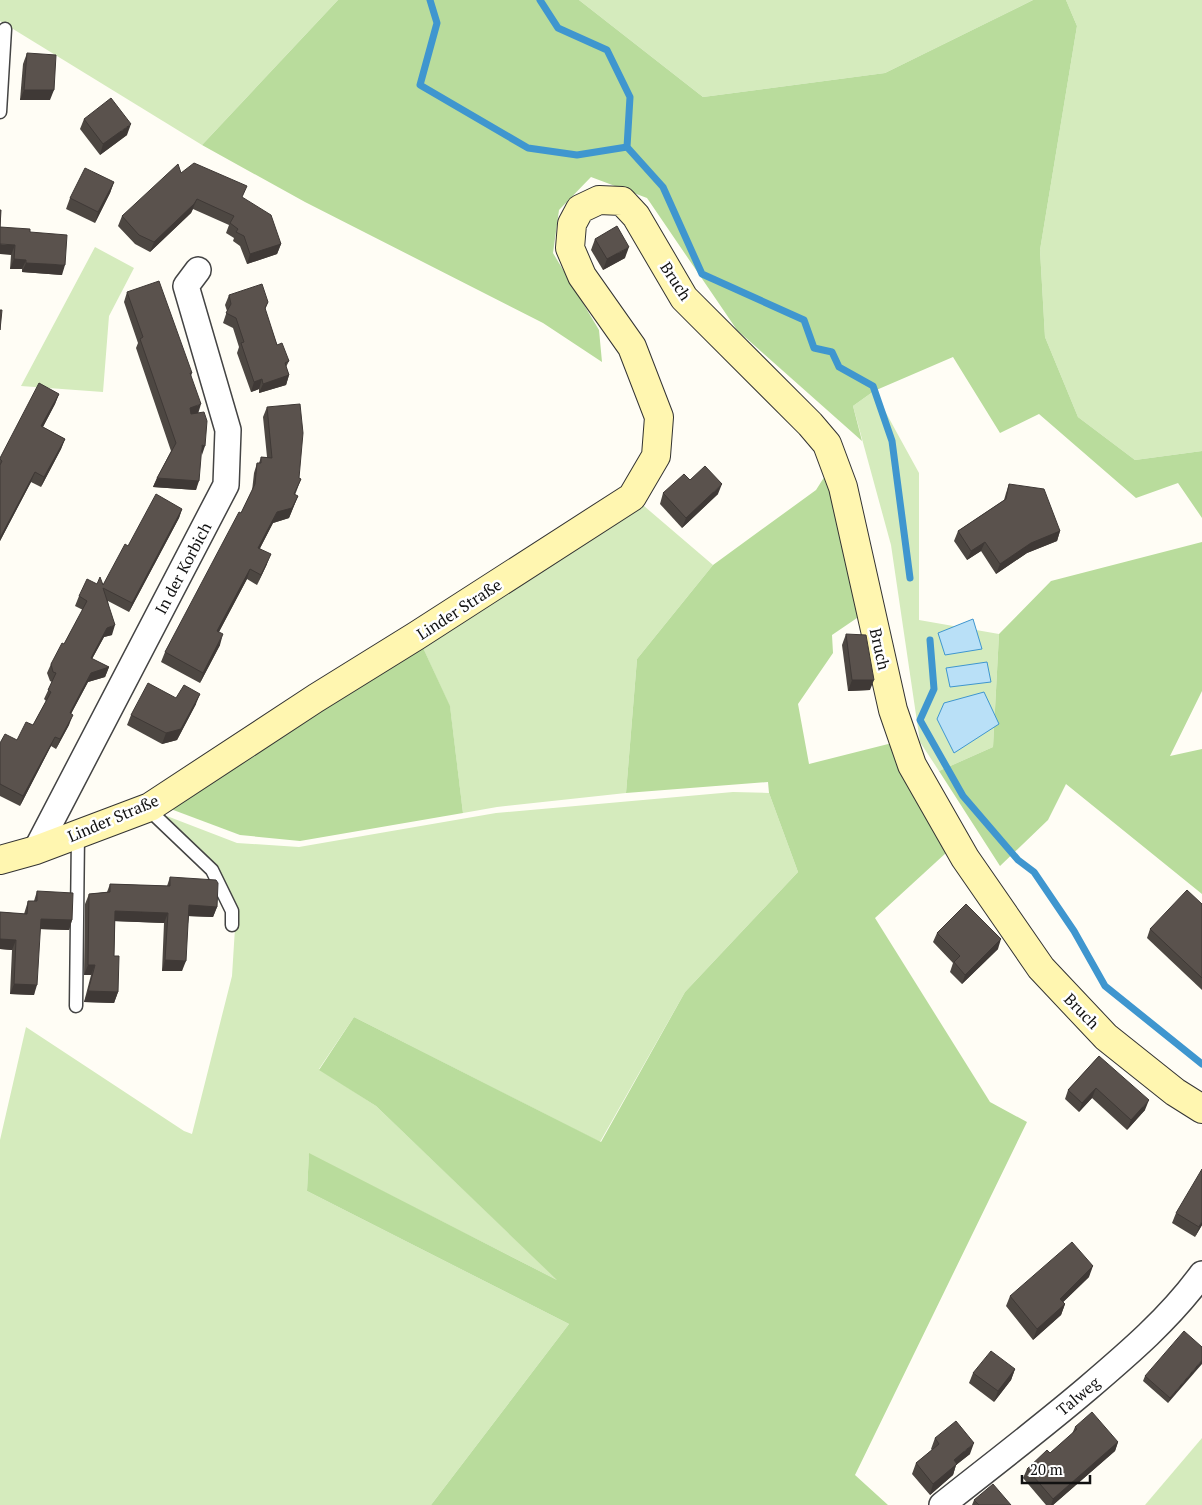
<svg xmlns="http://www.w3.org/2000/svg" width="1202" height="1505" font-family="'PT Serif',serif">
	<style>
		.green { fill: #d5ebbd }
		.forest { fill: #b9dc9c }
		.water { fill: #b9e0f7; stroke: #3f96cf }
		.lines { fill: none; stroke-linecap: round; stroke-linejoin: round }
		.stream { stroke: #3f96cf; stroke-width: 7 }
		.lane-casing { stroke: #444; stroke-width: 15 }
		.street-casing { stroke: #444; stroke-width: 28 }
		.secondary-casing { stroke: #333; stroke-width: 30 }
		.lane { stroke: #fff; stroke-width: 12 }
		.street { stroke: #fff; stroke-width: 25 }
		.secondary { stroke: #fff6b0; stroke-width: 28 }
		.wall { fill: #4d4742 }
		.shaded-wall { fill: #3f3936 }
		.building { fill: #5a524d; stroke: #3f3936 }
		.labels { text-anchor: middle; stroke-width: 5; stroke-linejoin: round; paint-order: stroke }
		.street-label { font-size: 16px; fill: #111; stroke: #fff }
	</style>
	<rect width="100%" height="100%" fill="#fffdf5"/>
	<g class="green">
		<path d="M0 0H338L202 145 0 21Z"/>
		<path d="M579 0H1033L885 73 703 97Z"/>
		<path d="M1066 0H1202V451L1135 460 1078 417 1045 337 1040 250 1077 26Z"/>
		<path d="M95 247 134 268 109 316 103 392 21 386Z"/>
		<path d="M874 391 919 473V620L999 634 993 747 939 771 920 742 891 545 853 406Z"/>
		<path d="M637 500 713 565 637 659 626 793 497 807 463 813 450 707 419 639Z"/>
		<path d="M733 792 769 793 798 872 685 992 600 1142 354 1017 319 1069 376 1106 559 1281 309 1154 307 1191 569 1324 431 1505H0V1140L26 1027 184 1131 192 1134 232 976 236 912 215 869 159 813 237 843 299 847 496 813Z"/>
		<path d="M1202 1438V1505H1145Z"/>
	</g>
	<g class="forest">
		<path d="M338 0H579L703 97 885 73 1033 0H1066L1077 26 1040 250 1045 337 1078 417 1135 460 1202 451V518L1178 483 1136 498 1039 414 1000 433 953 357 874 391 853 406 862 441 737 330 647 198 591 177 559 210 553 253 599 330 602 362 543 323 305 202 202 145Z"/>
		<path d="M837 457 879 603 832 635 833 653 798 704 809 764 908 739 959 841 875 918 990 1102 1027 1122 855 1475 888 1505H431L569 1324 307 1191 309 1153 557 1280 376 1106 319 1070 354 1017 601 1142 685 992 798 872 769 793 768 782 626 793 637 659 713 565 816 490Z"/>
		<path d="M1202 542V691L1170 756 1202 749V894L1066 784 1048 820 1000 866 939 771 993 747 999 634 1051 581Z"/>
		<path d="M419 639 450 706 463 813 300 841 240 835 160 805Z"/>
	</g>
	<g class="water">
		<path d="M973 619 982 649 945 655 938 633Z"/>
		<path d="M987 662 991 682 950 687 946 668Z"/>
		<path d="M984 692 999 724 954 753 937 719 944 703Z"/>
	</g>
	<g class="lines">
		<g class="stream">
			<path d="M430 0 437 23 420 85 528 148 577 155 627 147"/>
			<path d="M540 0 558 28 607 50 630 97 627 147 663 187 702 274 804 320 814 348 832 352 839 367 873 386 892 441 910 578"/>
			<path d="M930 640 934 689 920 720 963 796 1018 860 1034 872 1074 931 1105 986 1202 1064"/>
		</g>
		<g class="lane-casing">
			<g id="lane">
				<path d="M0 112 5 29"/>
				<path d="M147 808 212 870 232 911V925"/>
				<path d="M76 1006 78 834"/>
			</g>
		</g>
		<g class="street-casing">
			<g id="street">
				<path d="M36 850 226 485 228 430 186 286 198 270"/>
				<path d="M942 1505C991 1466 1041 1428 1088 1388 1129 1353 1170 1318 1202 1274"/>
			</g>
		</g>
		<g class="secondary-casing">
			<path id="secondary" d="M0 860 36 850 150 807 316 698 416 636 632 497 656 456 659 417 632 347 582 276 570 248 572 224 580 209 599 200 622 201 636 216 684 298 810 424 827 444 843 487 893 710 912 765 965 858 1041 968 1106 1037 1175 1092 1202 1109"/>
		</g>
		<use href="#lane" class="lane"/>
		<use href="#street" class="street"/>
		<use href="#secondary" class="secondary"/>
	</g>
	<g class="wall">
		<path d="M27 53 50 100H20L23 64Z"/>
		<path d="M84 119 127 135 100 155 80 129Z"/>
		<path d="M181 173 242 198 281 244 277 254 247 264 240 246 233 241 234 238 226 233 229 225 193 209 191 213 150 252 135 244 118 226 122 216Z"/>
		<path d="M114 182 110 193 95 223 66 209 70 198Z"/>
		<path d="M0 227 30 232 62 275 22 272V269H10L11 255Z"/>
		<path d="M595 239 625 258 603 270 591 250Z"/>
		<path d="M127 292 192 373 191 376 198 413 201 455 196 490 153 487 157 478 171 451 136 348 138 343 124 302Z"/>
		<path d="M229 295 268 302 265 310 277 345 289 361 286 367 289 375 286 385 259 393V389L251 392 237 353 239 347 233 328 223 323 227 311 225 305Z"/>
		<path d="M59 394 55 404 43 427 65 439 61 449 41 487 31 482 0 541V458Z"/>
		<path d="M267 407 299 478 301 479 295 495 298 496 289 518 273 523 260 548 267 564 257 585 247 579 219 632 220 645 200 683 161 662 165 652 241 513 252 491 254 473 257 463H259L261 457H267L263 417Z"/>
		<path d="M690 480 718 494 682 528 660 504 663 493Z"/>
		<path d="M1009 484 1060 531 1057 541 1027 553 996 574 981 551 967 560 954 541 958 531 1004 500 1006 493Z"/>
		<path d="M182 509 179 518 129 612 108 601 112 635 104 637 92 659 109 667 105 677 88 682 71 714 69 725 56 749 51 746 20 806 0 796V743L17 740 33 725 46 701 44 699 52 682 50 681 47 673 51 664 64 644 83 610 75 606 79 596 97 584 103 585 128 546Z"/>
		<path d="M846 634 870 690 848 691 842 645Z"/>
		<path d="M176 698 196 704 177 740 162 744 127 725 131 715Z"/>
		<path d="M170 877 217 907 213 917 189 916 182 971H162L164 923 115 921 114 956 118 992 114 1003 84 1002 91 975H84L85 904 89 894 107 892 110 884 167 886Z"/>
		<path d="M37 891 72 920 69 930 40 929 34 995 10 994 12 950 0 949V912L24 914 28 901H34Z"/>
		<path d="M1202 904V990L1147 938 1150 929Z"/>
		<path d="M937 933 998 949 962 984 950 972 953 963 933 942Z"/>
		<path d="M1099 1056 1145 1110 1127 1130 1092 1098 1079 1112 1065 1099 1068 1090Z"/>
		<path d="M1176 1213 1202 1225 1195 1237 1172 1223Z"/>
		<path d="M1089 1277 1063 1302 1065 1304 1061 1315 1033 1340 1006 1306 1010 1296Z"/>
		<path d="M1202 1347 1168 1403 1143 1381 1145 1376Z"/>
		<path d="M1015 1369 1011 1380 994 1402 969 1383 973 1373Z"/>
		<path d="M1075 1427 1118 1442 1115 1451 1053 1505H1046L1023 1478 1027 1469 1050 1453 1072 1434Z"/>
		<path d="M935 1438 970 1454 956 1465 953 1475 930 1495 912 1474 916 1463 932 1450 931 1449Z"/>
		<path d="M974 1500 1011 1505H972Z"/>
	</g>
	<g class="shaded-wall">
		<path d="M24 90H54L50 100H20Z"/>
		<path d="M131 124 127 135 100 155 103 144Z"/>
		<path d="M114 182 110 193 95 223 98 212Z"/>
		<path d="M197 199 191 213 150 252 154 242Z"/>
		<path d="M0 244 15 245 11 255 0 254Z"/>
		<path d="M281 244 277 254 247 264 250 254Z"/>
		<path d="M629 247 625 258 603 270 607 259Z"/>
		<path d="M14 259 26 260 22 269H10Z"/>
		<path d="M26 263 65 265 62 275 22 272Z"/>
		<path d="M289 375 286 385 259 393 263 384Z"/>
		<path d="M262 379 259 389 251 392 254 382Z"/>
		<path d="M59 394 55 404 38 436 41 426Z"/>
		<path d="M201 404 198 414 186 417 190 408Z"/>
		<path d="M65 439 61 449 41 487 44 477Z"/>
		<path d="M202 445 205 446 202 455Z"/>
		<path d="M35 472 31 482 0 541V538Z"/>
		<path d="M157 478 199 481 196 490 153 487Z"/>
		<path d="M722 484 718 494 682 528 686 518Z"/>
		<path d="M298 496 289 518 273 523 255 558 258 548 277 512Z"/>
		<path d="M182 509 179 518 129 612 132 603Z"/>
		<path d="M1060 531 1057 541 1027 553 996 574 1000 564 1031 543Z"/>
		<path d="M985 542 981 551 967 560 971 551Z"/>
		<path d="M271 554 267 564 257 585 261 575Z"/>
		<path d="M250 569 247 579 214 641 217 631Z"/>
		<path d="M115 625 112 635 104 637 87 668 91 658 107 628Z"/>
		<path d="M223 634 220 645 200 683 203 673Z"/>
		<path d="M109 667 105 677 88 682 66 723 70 713 91 673Z"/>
		<path d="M852 680H874L870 690 848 691Z"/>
		<path d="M200 694 196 704 177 740 162 744 166 733Z"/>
		<path d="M73 715 69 725 56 749 60 739Z"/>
		<path d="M55 737 51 746 20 806 23 796Z"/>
		<path d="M189 905 217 907 213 917 186 916Z"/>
		<path d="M115 911 168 913 164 923 111 921Z"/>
		<path d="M41 919 72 920 69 930 37 929Z"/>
		<path d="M0 939 16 940 12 950 0 949Z"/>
		<path d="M1001 939 998 949 962 984 965 975Z"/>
		<path d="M165 960 186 961 182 971H162Z"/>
		<path d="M88 965H95L91 975H84Z"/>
		<path d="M14 984 37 985 34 995 10 994Z"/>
		<path d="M88 991 118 992 114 1003 84 1002Z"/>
		<path d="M1096 1088 1092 1098 1079 1112 1082 1103Z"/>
		<path d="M1149 1100 1145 1110 1127 1130 1131 1120Z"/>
		<path d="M1202 1221V1225L1195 1237 1199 1227Z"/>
		<path d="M1093 1266 1089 1277 1056 1309 1060 1299Z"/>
		<path d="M1065 1304 1061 1315 1033 1340 1037 1329Z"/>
		<path d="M1202 1360V1364L1168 1403 1170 1398Z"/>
		<path d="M1015 1369 1011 1380 994 1402 998 1391Z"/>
		<path d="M1118 1442 1115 1451 1053 1505H1051L1053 1499Z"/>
		<path d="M974 1443 970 1454 956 1465 953 1475 930 1495 933 1484 954 1460Z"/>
	</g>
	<g class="building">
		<path d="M27 53 56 55 54 90H24Z"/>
		<path d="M111 98 131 124 103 144 84 119Z"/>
		<path d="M194 163 247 186 242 197 271 215 281 244 250 254 244 236 236 232 238 229 230 223 234 216 197 199 194 204 154 242 139 235 122 216 178 164 181 173Z"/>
		<path d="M85 168 114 182 98 212 70 198Z"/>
		<path d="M0 210H1L0 227 30 229V232L67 235 65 265 26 263V260L14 259 15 245 0 244Z"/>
		<path d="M617 226 629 247 607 259 595 239Z"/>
		<path d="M159 281 192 373H190L201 404 190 408 191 414 204 412 207 421 205 446 202 445 199 481 157 478 176 443 140 339 143 337 127 292Z"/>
		<path d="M262 284 268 302 265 308 277 345 282 343 289 361 285 363 289 375 263 384 262 379 254 382 241 343 244 342 236 318 226 313 231 304 229 295Z"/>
		<path d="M0 310H2L0 330Z"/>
		<path d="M39 383 59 394 41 426 65 439 44 477 35 472 0 538V465L2 461 0 459V458Z"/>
		<path d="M300 404 303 433 299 478 301 479 294 494 298 496 292 508 277 512 258 548 271 554 261 575 250 569 217 631 223 634 203 673 165 652 239 512 241 513 255 484 257 463H261V457L272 458 267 407Z"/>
		<path d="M705 466 722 484 686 518 663 493 684 474 690 480Z"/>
		<path d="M1009 484 1044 489 1060 531 1031 543 1000 564 985 542 971 551 958 531 1006 499Z"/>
		<path d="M156 494 182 509 132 603 103 588 115 625 107 628 91 658 109 667 91 673 70 713 73 715 60 739 55 737 23 796 0 784V743L5 734 17 740 26 722 33 725 51 692 48 690 56 673 53 672 51 664 62 643 64 644 87 601 79 596 87 579 97 584 100 577 103 585 125 544 128 546Z"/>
		<path d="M846 634 866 635 874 680H852Z"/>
		<path d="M148 683 176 698 184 685 200 694 181 729 166 733 131 715Z"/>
		<path d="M170 877 216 880 218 883 217 907 189 905 186 961 165 960 168 913 115 911 114 956H119L118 992 88 991 95 965H88L89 894 110 892V884L170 886Z"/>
		<path d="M1187 890 1202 904V978L1150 929Z"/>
		<path d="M37 891 73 893 72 920 41 919 37 985 14 984 16 940 0 939V912L27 914 28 901H37Z"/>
		<path d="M966 904 1001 939 965 975 954 962 960 956 937 933Z"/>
		<path d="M1099 1056 1149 1100 1131 1120 1096 1088 1082 1103 1068 1090Z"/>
		<path d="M1202 1169V1221L1199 1227 1176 1213Z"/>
		<path d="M1072 1242 1093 1266 1060 1299 1065 1304 1037 1329 1010 1296Z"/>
		<path d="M1184 1331 1202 1347V1360L1170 1398 1145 1376Z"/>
		<path d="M991 1351 1015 1369 998 1391 973 1373Z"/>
		<path d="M1092 1412 1118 1442 1053 1499 1027 1469 1047 1450 1050 1453 1077 1429 1075 1427Z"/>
		<path d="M956 1421 974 1443 954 1460 957 1464 933 1484 916 1463 939 1444 935 1438Z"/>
		<path d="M993 1484 1011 1505H979L974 1500Z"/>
	</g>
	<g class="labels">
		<g class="street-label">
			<text transform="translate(676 281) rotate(57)" y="6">Bruch</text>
			<text transform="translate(183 568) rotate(-62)" y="6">In der Korbich</text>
			<text transform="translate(459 609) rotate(-33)" y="6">Linder Straße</text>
			<text transform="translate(880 649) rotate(77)" y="6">Bruch</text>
			<text transform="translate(113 818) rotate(-23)" y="6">Linder Straße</text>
			<text transform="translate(1082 1011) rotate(46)" y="6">Bruch</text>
			<text transform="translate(1078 1396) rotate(-40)" y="6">Talweg</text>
		</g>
	</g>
	<path d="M1022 1475v8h68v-8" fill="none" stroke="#111111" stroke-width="2.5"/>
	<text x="1030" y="1475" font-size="15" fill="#111111" stroke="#ffffff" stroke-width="4" paint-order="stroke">20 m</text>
</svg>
